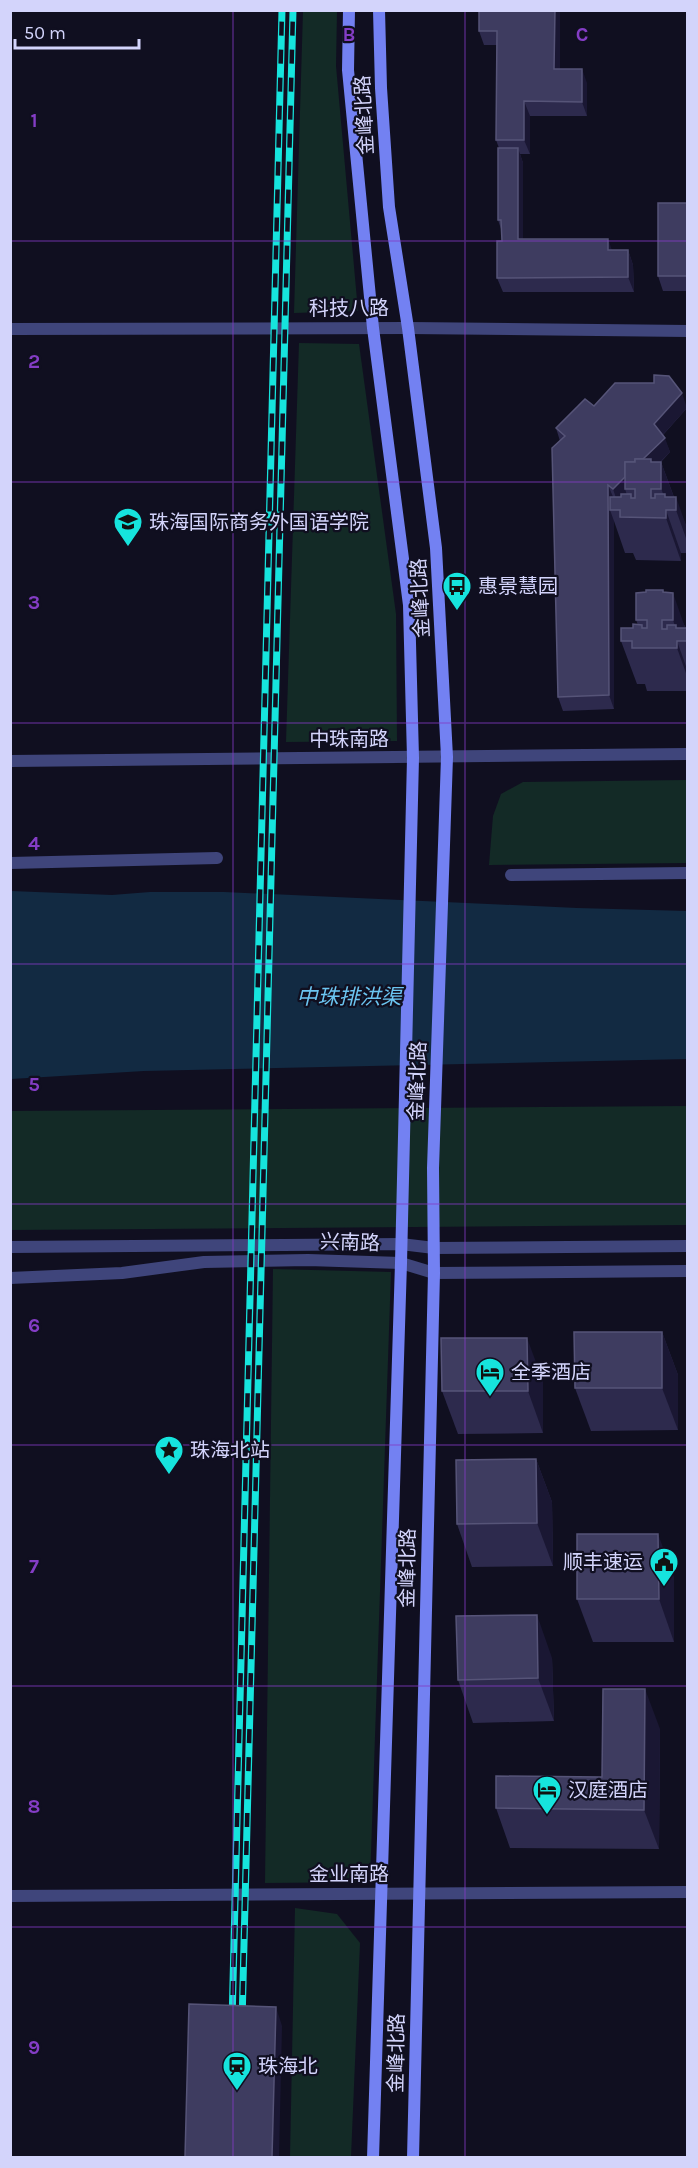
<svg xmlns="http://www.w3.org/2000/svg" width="698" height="2168" font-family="Karla,'Noto Sans SC',sans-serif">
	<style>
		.green { fill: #132a26 }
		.water { fill: #122a42 }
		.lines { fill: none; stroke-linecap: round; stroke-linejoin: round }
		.minor { stroke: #3f457b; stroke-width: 12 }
		.tertiary { stroke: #3f457b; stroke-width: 12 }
		.secondary { stroke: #7381f2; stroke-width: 12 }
		.rail-casing { stroke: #16e4dd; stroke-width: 7 }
		.rail { stroke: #100f20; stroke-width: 4.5; stroke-dasharray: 14; stroke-linecap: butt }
		.wall { fill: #2d2a4d }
		.shaded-wall { fill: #1a1733 }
		.building { fill: #3e3c60; stroke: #565478; stroke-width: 1.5 }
		.grid { fill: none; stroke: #843dc5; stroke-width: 1.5; stroke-opacity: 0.55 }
		.labels { text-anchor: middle; stroke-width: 4.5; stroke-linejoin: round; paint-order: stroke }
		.street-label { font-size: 20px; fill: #d3d4fb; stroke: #100f20 }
		.poi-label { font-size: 20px; fill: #d3d4fb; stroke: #100f20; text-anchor: start }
		.water-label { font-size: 21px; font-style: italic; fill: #6bc5f1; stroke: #100f20 }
		.grid-label { font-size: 20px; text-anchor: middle; font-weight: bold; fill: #843dc5; stroke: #100f20; stroke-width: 4.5; stroke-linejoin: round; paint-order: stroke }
	</style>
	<rect width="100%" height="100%" fill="#100f20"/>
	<g class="green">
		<path d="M303 11H337L336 66 358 311 294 313Z"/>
		<path d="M299 343 359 344 396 614 397 741 286 742Z"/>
		<path d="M687 780V863L489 865 493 816 501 794 523 782Z"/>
		<path d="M687 1106V1225L11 1230 10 1111Z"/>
		<path d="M273 1269 391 1272 370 1882 265 1883Z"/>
		<path d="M295 1908 337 1914 360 1943 351 2157H290Z"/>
	</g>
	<path class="water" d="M11 891 112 895 150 892H224L577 908 687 911V1059L144 1071 11 1079Z"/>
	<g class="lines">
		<g class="minor">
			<path d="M408 328 688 331"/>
			<path d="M10 863 217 858"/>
			<path d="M511 875 688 873"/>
			<path d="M10 1896 688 1892"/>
		</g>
		<g class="tertiary">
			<path d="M10 329 408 328"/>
			<path d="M10 761 688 754"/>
			<path d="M10 1247 401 1244 434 1248 688 1246"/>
			<path d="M10 1278 122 1273 204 1262 308 1260 401 1263 434 1273 688 1271"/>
		</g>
		<g class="secondary">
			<path d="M349 10 348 70 373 328 409 605 413 758 401 1263 373 2158"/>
			<path d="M379 10 381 88 389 207 408 328 436 548 447 757 433 1168 434 1273 413 2158"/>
		</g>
		<g class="rail-casing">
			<g id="rail">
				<path d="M232 2023 282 10"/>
				<path d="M242 2023 293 10"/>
			</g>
		</g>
		<use href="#rail" class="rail"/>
	</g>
	<g class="wall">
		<path d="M560 10V69L587 83V116H530V154H520L523 163V239L612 250H628L633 265 634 292H503L497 278 502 241 501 229 498 220 499 148 496 140 497 45H484L479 31Z"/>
		<path d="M687 203V291H663L658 276Z"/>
		<path d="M594 406 687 408 663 435 670 452 661 462 674 497 687 528V553H681V561L636 560 633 553H625L614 521V709L563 711 558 697 560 441 556 428Z"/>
		<path d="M663 590 686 628H687V691H647L645 684H637L621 641 633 628 638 625 636 620 646 592Z"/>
		<path d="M662 1332 678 1375V1430L591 1431 575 1388Z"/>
		<path d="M543 1381V1433L458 1434 442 1391Z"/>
		<path d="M536 1459 552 1502 553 1566 472 1567 457 1524Z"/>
		<path d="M674 1577V1642H593L577 1599Z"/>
		<path d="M552 1658 554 1721 473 1723 458 1680Z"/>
		<path d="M660 1729 659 1849 510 1848 496 1808 602 1777Z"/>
	</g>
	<g class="shaded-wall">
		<path d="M555 10H560V83L554 69Z"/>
		<path d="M582 69 587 83V116L582 102Z"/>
		<path d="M524 101 530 116V154L524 140Z"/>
		<path d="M518 148 523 163V254L518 239Z"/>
		<path d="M608 239 613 253 608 250Z"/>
		<path d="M628 250 633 265 634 292 628 277Z"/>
		<path d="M682 393 687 408 659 439 654 424Z"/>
		<path d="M665 438 670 452 654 468 661 462 676 503V497L687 528V541L676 510H669L654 469 625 489 627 495 618 504 613 489Z"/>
		<path d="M608 485 614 499 610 510 614 521V709L609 695Z"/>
		<path d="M666 510 681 553V561L666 518Z"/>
		<path d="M663 590 673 617V593L687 633 680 641Z"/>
		<path d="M677 641 687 669V676L677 648Z"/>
		<path d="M662 1332 678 1375V1430L662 1388Z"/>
		<path d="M527 1338 543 1381V1433L528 1391Z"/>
		<path d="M536 1459 552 1502 553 1566 537 1523Z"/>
		<path d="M658 1534 674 1577V1642L659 1599Z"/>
		<path d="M537 1615 552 1658 554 1721 538 1678Z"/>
		<path d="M645 1689 660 1729 659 1849 644 1810Z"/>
		<path d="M276 2007 282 2026 279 2157H272Z"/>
	</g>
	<g class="building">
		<path d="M479 10H555L554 69H582V102L524 101V140H496L497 31H479Z"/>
		<path d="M498 148H518V239H608V250H628V277L497 278V241H502L501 220H498Z"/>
		<rect x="658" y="203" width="29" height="73"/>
		<path d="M654 375 669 376 682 393 654 424 665 438 643 459H635V462H625V477L613 489 608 485 609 695 558 697 552 448 565 436 556 428 585 399 594 406 615 383H654Z"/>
		<path d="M635 459H651V462H661V489H651V498H655V494H665V497H676V510H666V518L620 517V510H610V497H621V494H631V498H635V489H625V462H635Z"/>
		<path d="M646 590H663V592L673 593V620H662V629H667V625H676V628H687V641H677V648H632V641H621V628H633V624L642 625V628H647V620H636V593L646 592Z"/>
		<path d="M574 1332H662V1388H575Z"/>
		<path d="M441 1338H527L528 1391H442Z"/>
		<path d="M536 1459 537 1523 457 1524 456 1460Z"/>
		<path d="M577 1534H658L659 1599H577Z"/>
		<path d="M537 1615 538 1678 458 1680 456 1616Z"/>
		<path d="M603 1689H645L644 1810 496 1808V1776L602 1777Z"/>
		<path d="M189 2004 276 2007 272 2157H185Z"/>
	</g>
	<path class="grid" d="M233 10V2158M465 10V2158M10 241H688M10 482H688M10 723H688M10 964H688M10 1204H688M10 1445H688M10 1686H688M10 1927H688"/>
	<defs>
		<g id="school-pin" transform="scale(1.5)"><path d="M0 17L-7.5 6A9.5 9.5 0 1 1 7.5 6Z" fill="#16e4dd" stroke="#100f20"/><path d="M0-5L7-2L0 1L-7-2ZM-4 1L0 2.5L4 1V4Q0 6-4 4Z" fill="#111"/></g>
		<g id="bus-pin" transform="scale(1.5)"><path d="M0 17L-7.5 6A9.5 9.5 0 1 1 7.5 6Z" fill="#16e4dd" stroke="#100f20"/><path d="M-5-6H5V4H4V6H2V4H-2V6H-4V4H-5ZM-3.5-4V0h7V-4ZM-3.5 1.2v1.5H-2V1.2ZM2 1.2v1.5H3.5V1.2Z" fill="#111"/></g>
		<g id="hotel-pin" transform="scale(1.5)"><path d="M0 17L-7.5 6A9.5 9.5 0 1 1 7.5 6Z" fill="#16e4dd" stroke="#100f20"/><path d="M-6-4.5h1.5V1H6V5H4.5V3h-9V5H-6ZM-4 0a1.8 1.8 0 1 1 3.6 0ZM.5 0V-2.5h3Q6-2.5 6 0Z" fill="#111"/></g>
		<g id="sight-pin" transform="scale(1.5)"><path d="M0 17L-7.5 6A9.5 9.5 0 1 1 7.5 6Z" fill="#16e4dd" stroke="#100f20"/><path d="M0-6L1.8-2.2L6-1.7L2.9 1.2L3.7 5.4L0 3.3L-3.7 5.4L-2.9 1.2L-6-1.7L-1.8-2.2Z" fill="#111"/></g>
		<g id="civic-pin" transform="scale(1.5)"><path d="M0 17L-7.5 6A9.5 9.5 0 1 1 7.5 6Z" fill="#16e4dd" stroke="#100f20"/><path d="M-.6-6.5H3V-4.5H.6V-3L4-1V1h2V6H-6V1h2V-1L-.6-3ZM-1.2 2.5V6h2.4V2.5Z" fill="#111"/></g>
		<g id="station-pin" transform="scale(1.5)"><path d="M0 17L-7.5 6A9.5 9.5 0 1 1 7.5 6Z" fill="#16e4dd" stroke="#100f20"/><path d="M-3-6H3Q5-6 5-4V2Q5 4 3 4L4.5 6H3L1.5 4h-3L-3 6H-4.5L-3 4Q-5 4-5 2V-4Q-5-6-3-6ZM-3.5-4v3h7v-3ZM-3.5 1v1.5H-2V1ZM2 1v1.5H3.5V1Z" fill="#111"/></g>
	</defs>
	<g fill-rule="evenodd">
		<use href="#school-pin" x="128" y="522"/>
		<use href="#bus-pin" x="457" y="586"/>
		<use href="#hotel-pin" x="490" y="1372"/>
		<use href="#sight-pin" x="169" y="1450"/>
		<use href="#civic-pin" x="664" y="1562"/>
		<use href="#hotel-pin" x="547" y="1790"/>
		<use href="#station-pin" x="237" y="2066"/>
	</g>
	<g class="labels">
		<g class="street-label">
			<text transform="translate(364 115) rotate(-93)" y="7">金峰北路</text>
			<text x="349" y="315">科技八路</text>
			<text transform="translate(420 598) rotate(-93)" y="7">金峰北路</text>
			<text x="349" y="746">中珠南路</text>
			<text transform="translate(417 1081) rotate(-88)" y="7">金峰北路</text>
			<text transform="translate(350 1242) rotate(2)" y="7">兴南路</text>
			<text transform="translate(407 1568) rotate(-89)" y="7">金峰北路</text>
			<text x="349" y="1881">金业南路</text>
			<text transform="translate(396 2053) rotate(-89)" y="7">金峰北路</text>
		</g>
		<g class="poi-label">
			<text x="149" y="529">珠海国际商务外国语学院</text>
			<text x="478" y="593">惠景慧园</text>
			<text x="511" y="1379">全季酒店</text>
			<text x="190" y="1457">珠海北站</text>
			<text x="643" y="1569" text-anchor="end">顺丰速运</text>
			<text x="568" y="1797">汉庭酒店</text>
			<text x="258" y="2073">珠海北</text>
		</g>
		<g class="water-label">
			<text x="349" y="1004">中珠排洪渠</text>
		</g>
	</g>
	<g class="grid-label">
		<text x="349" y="41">B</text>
		<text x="582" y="41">C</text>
		<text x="34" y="127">1</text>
		<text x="34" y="368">2</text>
		<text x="34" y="609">3</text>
		<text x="34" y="850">4</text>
		<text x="34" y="1091">5</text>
		<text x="34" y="1332">6</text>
		<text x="34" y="1573">7</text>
		<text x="34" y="1813">8</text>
		<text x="34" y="2054">9</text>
	</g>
	<rect width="698" height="2168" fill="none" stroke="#d3d4fb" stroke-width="24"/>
	<path d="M15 39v9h124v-9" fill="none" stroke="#d3d4fb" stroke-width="3"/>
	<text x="24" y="39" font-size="18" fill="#d3d4fb" stroke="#100f20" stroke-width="4.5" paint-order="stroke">50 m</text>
</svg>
